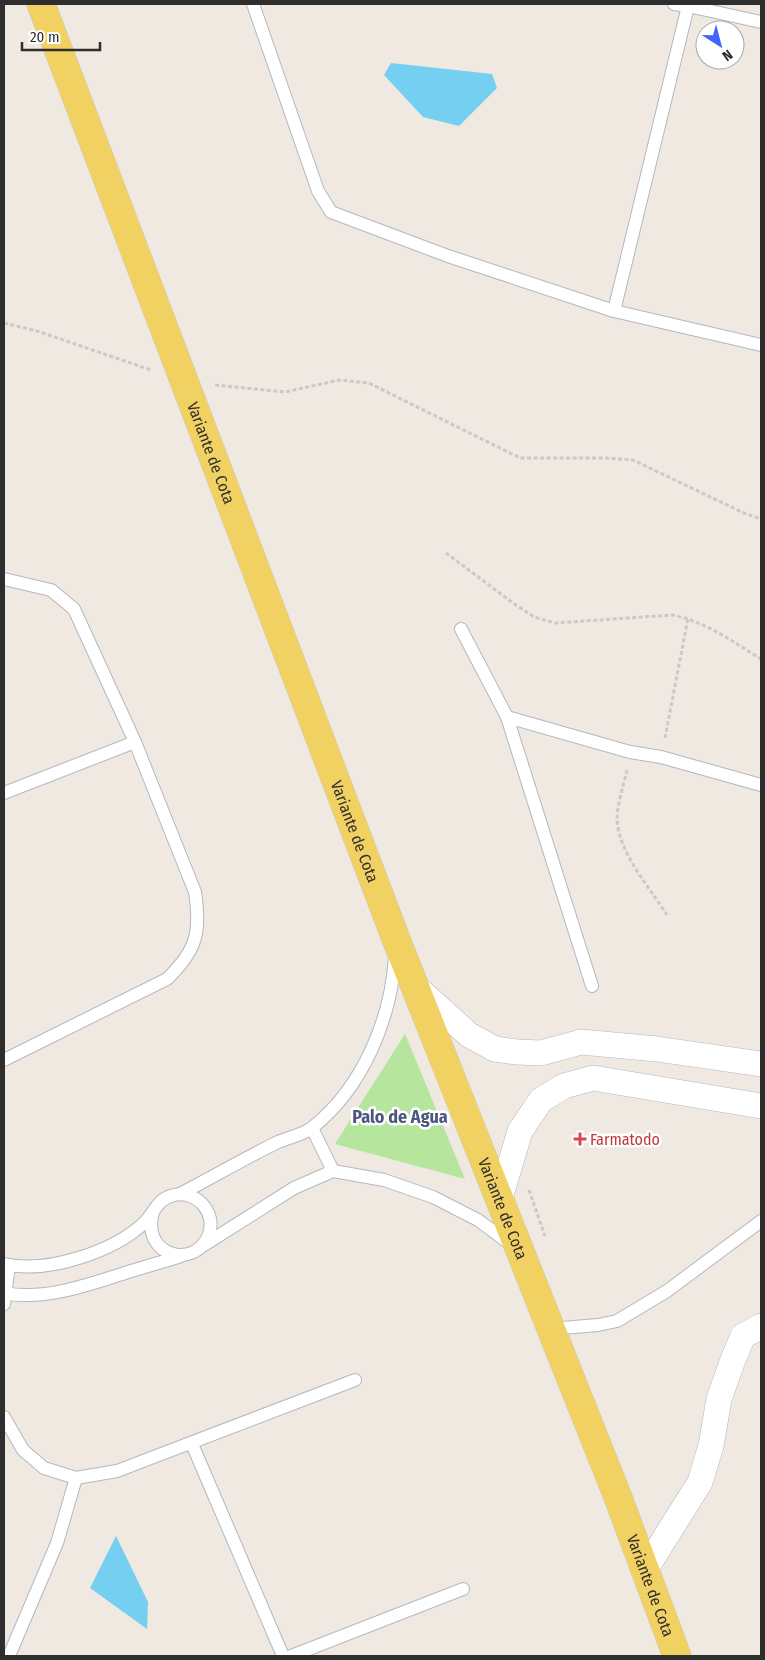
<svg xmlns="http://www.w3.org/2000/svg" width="765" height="1660" font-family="'Fira Sans Condensed',sans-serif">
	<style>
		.green { fill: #b6e59e }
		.water { fill: #75cff0 }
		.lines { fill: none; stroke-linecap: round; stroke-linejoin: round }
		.service-casing { stroke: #b4b7c1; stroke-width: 14 }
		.minor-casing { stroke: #b4b7c1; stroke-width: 26 }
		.primary-casing { stroke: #c9c9c9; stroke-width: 29 }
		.path { stroke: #c9c9c9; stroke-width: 3; stroke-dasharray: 4 2.5; stroke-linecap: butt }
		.service { stroke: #fff; stroke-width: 12 }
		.minor { stroke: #fff; stroke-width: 25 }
		.primary { stroke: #f2d163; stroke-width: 28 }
		.health-dot { fill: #e0444e; stroke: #fff; stroke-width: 2 }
		.labels { text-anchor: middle; stroke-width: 5; stroke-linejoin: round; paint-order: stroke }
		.street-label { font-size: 16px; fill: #2e2e2e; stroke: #fff }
		.health-label { font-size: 16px; fill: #be3a42; stroke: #fff; text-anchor: start }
		.neighbourhood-label { font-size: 18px; font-weight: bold; fill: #4d5680; stroke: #fff }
	</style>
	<rect width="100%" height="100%" fill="#efe9e1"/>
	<path class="green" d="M405 1034 465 1179 335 1144Z"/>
	<g class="water">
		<path d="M391 63 492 74 497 88 459 126 423 117 384 75Z"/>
		<path d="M116 1536 148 1602 147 1629 90 1588Z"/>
	</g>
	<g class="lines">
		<g class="service-casing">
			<g id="service">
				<path d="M253 4 318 191 331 212 448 256 614 311 761 345"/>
				<path d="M674 4 688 6"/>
				<path d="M614 311 688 6 761 22"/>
				<path d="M4 579 51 590 74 609 135 742 195 892C201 932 197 950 167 979L4 1060"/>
				<path d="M461 629 507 717 592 986"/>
				<path d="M507 717 630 752 661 757 761 785"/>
				<path d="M4 793 135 742"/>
				<path d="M312 1128 333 1171"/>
				<path d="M180 1194C213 1177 245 1158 278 1142 289 1137 304 1135 313 1127 363 1087 391 1019 395 957"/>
				<path d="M204 1245 294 1188 333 1171 384 1180 433 1197 478 1220 513 1246"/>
				<path d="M4 1264C46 1274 114 1252 145 1222 154 1213 157 1200 171 1196 194 1188 217 1211 209 1234 196 1271 140 1256 153 1212"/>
				<path d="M4 1293C44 1301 87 1285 125 1273 144 1267 162 1262 181 1256"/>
				<path d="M4 1304 9 1265"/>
				<path d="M550 1329 598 1325 617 1321 667 1291 761 1221"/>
				<path d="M4 1417 23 1450 44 1468 76 1478 117 1471 355 1380"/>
				<path d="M192 1444 283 1656"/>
				<path d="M9 1656 57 1543 76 1478"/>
				<path d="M291 1656 463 1589"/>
			</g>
		</g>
		<g class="minor-casing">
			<g id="minor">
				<path d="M417 988 469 1035 495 1049 517 1052 541 1053 581 1042 657 1049 761 1064"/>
				<path d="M500 1198 520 1131 541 1100 564 1086 593 1078 761 1106"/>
				<path d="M645 1570 700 1482 711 1446 719 1399 734 1357 743 1336 761 1326"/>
			</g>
		</g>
		<g class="primary-casing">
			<g id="primary">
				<path id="s1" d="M41 4 396 939 619 1500 677 1656"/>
			</g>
		</g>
		<g class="path">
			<path d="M4 323 37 331 151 370"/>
			<path d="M215 385 285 392 339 380 369 383 520 458H606L633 460 746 514 761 519"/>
			<path d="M446 553 513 603 534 617 555 623 672 615C705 621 733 642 761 659"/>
			<path d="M665 738 688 618"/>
			<path d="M627 770C624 784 617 805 617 819 618 852 650 888 667 915"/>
			<path d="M529 1190 545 1236"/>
		</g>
		<use href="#service" class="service"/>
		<use href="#minor" class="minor"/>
		<use href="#primary" class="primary"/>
	</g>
	<path class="health-dot" d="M577.5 1131.5h5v5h5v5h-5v5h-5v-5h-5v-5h5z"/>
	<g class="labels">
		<g class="street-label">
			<text dy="6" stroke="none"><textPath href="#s1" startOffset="480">Variante de Cota</textPath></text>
			<text dy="6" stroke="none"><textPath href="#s1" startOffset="885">Variante de Cota</textPath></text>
			<text dy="6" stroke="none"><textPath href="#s1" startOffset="1290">Variante de Cota</textPath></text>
			<text dy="6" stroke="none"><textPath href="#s1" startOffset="1695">Variante de Cota</textPath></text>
		</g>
		<g class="health-label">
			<text x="590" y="1145">Farmatodo</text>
		</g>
		<g class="neighbourhood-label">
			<text x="400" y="1123">Palo de Agua</text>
		</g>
	</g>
	<rect width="765" height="1660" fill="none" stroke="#2e2e2e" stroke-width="10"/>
	<g transform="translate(720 45) rotate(144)"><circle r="24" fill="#ffffff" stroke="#ababab"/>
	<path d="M0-4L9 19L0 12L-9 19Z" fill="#4264fb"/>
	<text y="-8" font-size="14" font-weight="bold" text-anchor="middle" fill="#2e2e2e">N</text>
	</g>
	<path d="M22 42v8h78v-8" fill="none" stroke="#2e2e2e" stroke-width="2.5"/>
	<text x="30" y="42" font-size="15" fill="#2e2e2e" stroke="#ffffff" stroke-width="4" paint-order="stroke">20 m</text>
</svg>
